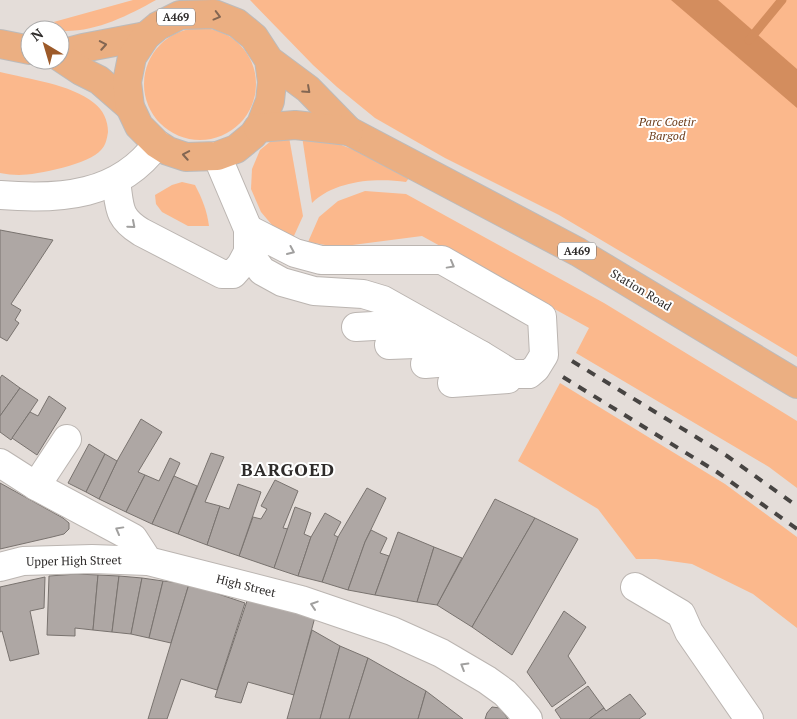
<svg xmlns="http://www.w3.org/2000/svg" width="797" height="719" font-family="'PT Serif',serif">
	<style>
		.green { fill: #fbb88c }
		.water { fill: #d38d5e }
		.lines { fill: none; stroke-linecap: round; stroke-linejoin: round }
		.stream { stroke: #d38d5e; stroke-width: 9 }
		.building { fill: #aea7a4; stroke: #79736f }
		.minor-casing { stroke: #bbb5b1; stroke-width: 30 }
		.major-casing { stroke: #bcbbbb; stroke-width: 30 }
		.minor { stroke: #fff; stroke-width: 28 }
		.major { stroke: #ebaf82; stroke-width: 28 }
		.rail { stroke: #474442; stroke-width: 4; stroke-dasharray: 9 9; stroke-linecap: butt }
		.oneway { stroke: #836652 }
		.oneway2 { stroke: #a1a09f }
		.labels { text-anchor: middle; stroke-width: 4; stroke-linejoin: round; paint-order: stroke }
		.shield { fill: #fff; stroke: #6d6b6a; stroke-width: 1 }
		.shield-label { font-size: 11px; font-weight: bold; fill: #2e2b2a }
		.park-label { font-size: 12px; font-style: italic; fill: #70401e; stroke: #fff }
		.street-label { font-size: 12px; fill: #2e2b2a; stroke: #fff }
		.district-label { font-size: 18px; font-weight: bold; letter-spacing: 1px; fill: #2e2b2a; stroke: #fff }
	</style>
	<rect width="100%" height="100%" fill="#e4ddd9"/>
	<g class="green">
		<path d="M133 0H156C129 15 98 31 66 31 58 31 51 30 43 29L42 26 50 23Z"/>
		<path d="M250 0H797V357L667 279 559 215 445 158 375 118 337 87 313 65Z"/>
		<circle cx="200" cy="84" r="56"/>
		<path d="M0 72C28 79 71 84 94 103 103 110 108 120 108 132 107 138 106 145 101 150 90 164 37 175 19 175 13 175 6 174 0 173Z"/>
		<path d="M285 136 289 137 303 216 293 238 282 234 272 225 261 212 251 189 252 169 260 150 271 141Z"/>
		<path d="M302 136 328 140 360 152 409 178 406 182C376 178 336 180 312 203Z"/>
		<path d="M182 182 195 185C202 198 207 211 209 226H188L162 212 156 204 155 195 172 185Z"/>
		<path d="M365 191 406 194 604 303 797 421V488L769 467 576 353 589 328 422 236 337 247 308 242 319 217 338 201Z"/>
		<path d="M560 383 725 484 797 537V628L753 594 692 564 656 559H636L598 509 518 461Z"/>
	</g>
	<path class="water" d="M671 0H718L797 69V108Z"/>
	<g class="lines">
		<path class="stream" d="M749 40 782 0"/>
	</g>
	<g class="building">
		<path d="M0 230 53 240 11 304 21 310 15 320 19 323 7 341 0 337Z"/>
		<path d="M2 375 20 388 0 416V378Z"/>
		<path d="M20 388 38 400 11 440 0 432V416Z"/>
		<path d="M49 396 66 408 37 455 12 438 30 412 38 416Z"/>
		<path d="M141 419 162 432 138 472 145 475 126 512 99 499 117 461Z"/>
		<path d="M89 444 105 454 86 492 68 483Z"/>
		<path d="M211 453 224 457 205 502 220 506 207 545 178 534Z"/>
		<path d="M105 454 117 461 99 499 86 492Z"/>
		<path d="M170 458 180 463 152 524 126 512 145 475 159 481Z"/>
		<path d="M174 476 197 486 178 534 152 524Z"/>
		<path d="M275 480 298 491 283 528 288 529 274 568 239 556 253 517 261 519 267 509 261 506Z"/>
		<path d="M0 483 63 518 69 523V529L64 534 52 537 0 549Z"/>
		<path d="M238 484 261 492 239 556 207 545 220 506 229 509Z"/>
		<path d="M367 488 386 498 365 542 348 590 322 582 338 537Z"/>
		<path d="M495 499 535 518 472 627 437 605Z"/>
		<path d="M295 507 311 513 304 534 311 537 298 576 274 568Z"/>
		<path d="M325 513 341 522 334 535 338 537 322 582 298 576 311 537Z"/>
		<path d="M535 518 578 539 512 655 472 627Z"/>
		<path d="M371 530 387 538 380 553 389 556 375 595 348 590 365 542Z"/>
		<path d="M398 532 434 547 417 602 375 595Z"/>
		<path d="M434 547 462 558 437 605 417 602Z"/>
		<path d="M77 574 98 575 93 630 75 628V636L47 635 49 576Z"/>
		<path d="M98 575 119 576 112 632 93 630Z"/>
		<path d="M119 576 142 578 131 634 112 632Z"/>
		<path d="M45 577 44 608 30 611 39 654 10 661 2 631 0 632V587Z"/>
		<path d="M142 578 163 581 149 638 131 634Z"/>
		<path d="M163 581 189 584 171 643 149 638Z"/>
		<path d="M189 584 245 603 217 690 181 679 167 719H148Z"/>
		<path d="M248 598 315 617 294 695 248 682 241 703 215 697Z"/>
		<path d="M564 611 586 627 568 656 586 683 552 707 527 672Z"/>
		<path d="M312 630 340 646 320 719H287Z"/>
		<path d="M340 646 368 658 349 719H320Z"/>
		<path d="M368 658 426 691 418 719H349Z"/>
		<path d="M588 686 604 708 589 719H561L555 710Z"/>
		<path d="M426 691 463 719H418Z"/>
		<path d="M630 694 646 714 639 719H589L604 708 606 711Z"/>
		<path d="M492 707 500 708 508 719H485L487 713Z"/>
	</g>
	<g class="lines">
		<g class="minor-casing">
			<g id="minor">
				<path d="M116 181C120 207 117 217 141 232L222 274H233L241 265 248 252V229L217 156"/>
				<path d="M0 195C60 200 119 196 157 144"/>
				<path d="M248 229 295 253 321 260H442L542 317 544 355 536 368 529 374H512L481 355 383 300 363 294 314 291 282 282 262 271 248 252"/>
				<path d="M356 327 409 324 416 319"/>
				<path d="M389 345 441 343 449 337"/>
				<path d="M425 364 474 360 481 355"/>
				<path d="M452 383 508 379 512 374"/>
				<path d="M0 463 36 486 133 538 148 561 301 600 392 631 441 653 487 680 505 693 519 708 528 719"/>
				<path d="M36 486 67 439"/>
				<path d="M0 567 23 561 92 559 148 561"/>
				<path d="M635 587 681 614 689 632 749 719"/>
			</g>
		</g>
		<g class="major-casing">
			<g id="major">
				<path d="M0 44 30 50"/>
				<path d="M60 54 83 48 146 36"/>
				<path d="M60 57 81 71 99 80 130 107"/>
				<path d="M269 60 272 82 270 101 261 124 253 135 236 149 217 156 186 157 168 151 157 144 139 126 130 107 127 82 132 57 146 36 158 26 180 15 214 14 237 23 254 37 269 60 308 89 349 131 578 252 797 384"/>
				<path d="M258 128 295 125 349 131"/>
			</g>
		</g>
		<use href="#minor" class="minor"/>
		<use href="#major" class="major"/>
		<g class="rail">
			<path d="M572 361 727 456 797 506"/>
			<path d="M563 377 717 472 797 529"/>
		</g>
	</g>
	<defs><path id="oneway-chevron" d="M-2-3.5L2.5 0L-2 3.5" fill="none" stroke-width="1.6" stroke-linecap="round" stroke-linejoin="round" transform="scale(1.25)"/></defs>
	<g class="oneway">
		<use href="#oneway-chevron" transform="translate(217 16) rotate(15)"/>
		<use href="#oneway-chevron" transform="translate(103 45) rotate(-10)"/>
		<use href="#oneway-chevron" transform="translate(307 90) rotate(42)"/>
		<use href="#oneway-chevron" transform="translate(186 155) rotate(-170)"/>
	</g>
	<g class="oneway2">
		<use href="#oneway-chevron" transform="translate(132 225) rotate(41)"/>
		<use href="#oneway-chevron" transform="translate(291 251) rotate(24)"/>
		<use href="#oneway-chevron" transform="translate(451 265) rotate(29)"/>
		<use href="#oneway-chevron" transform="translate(119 530) rotate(-151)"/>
		<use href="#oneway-chevron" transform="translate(314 605) rotate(-162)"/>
		<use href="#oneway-chevron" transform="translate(464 666) rotate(-149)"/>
	</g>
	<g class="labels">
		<g class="shield">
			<rect x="157" y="8.5" width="38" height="17" rx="4"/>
			<rect x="558" y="242.5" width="38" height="17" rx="4"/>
		</g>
		<g class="shield-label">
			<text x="176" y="21">A469</text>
			<text x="577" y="255">A469</text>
		</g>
		<g class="park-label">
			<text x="667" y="126">Parc Coetir<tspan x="667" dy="14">Bargod</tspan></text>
		</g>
		<g class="street-label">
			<text transform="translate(641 290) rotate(31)" y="4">Station Road</text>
			<text transform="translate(74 561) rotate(-1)" y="4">Upper High Street</text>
			<text transform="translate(246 586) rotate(14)" y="4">High Street</text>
		</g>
		<g class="district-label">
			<text x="288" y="476">BARGOED</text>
		</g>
	</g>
	<g transform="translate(45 45) rotate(322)"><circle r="24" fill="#ffffff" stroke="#abaaaa"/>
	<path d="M0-4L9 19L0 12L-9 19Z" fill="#9d5a29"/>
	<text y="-8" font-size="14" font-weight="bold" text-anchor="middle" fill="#2e2b2a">N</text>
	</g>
</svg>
